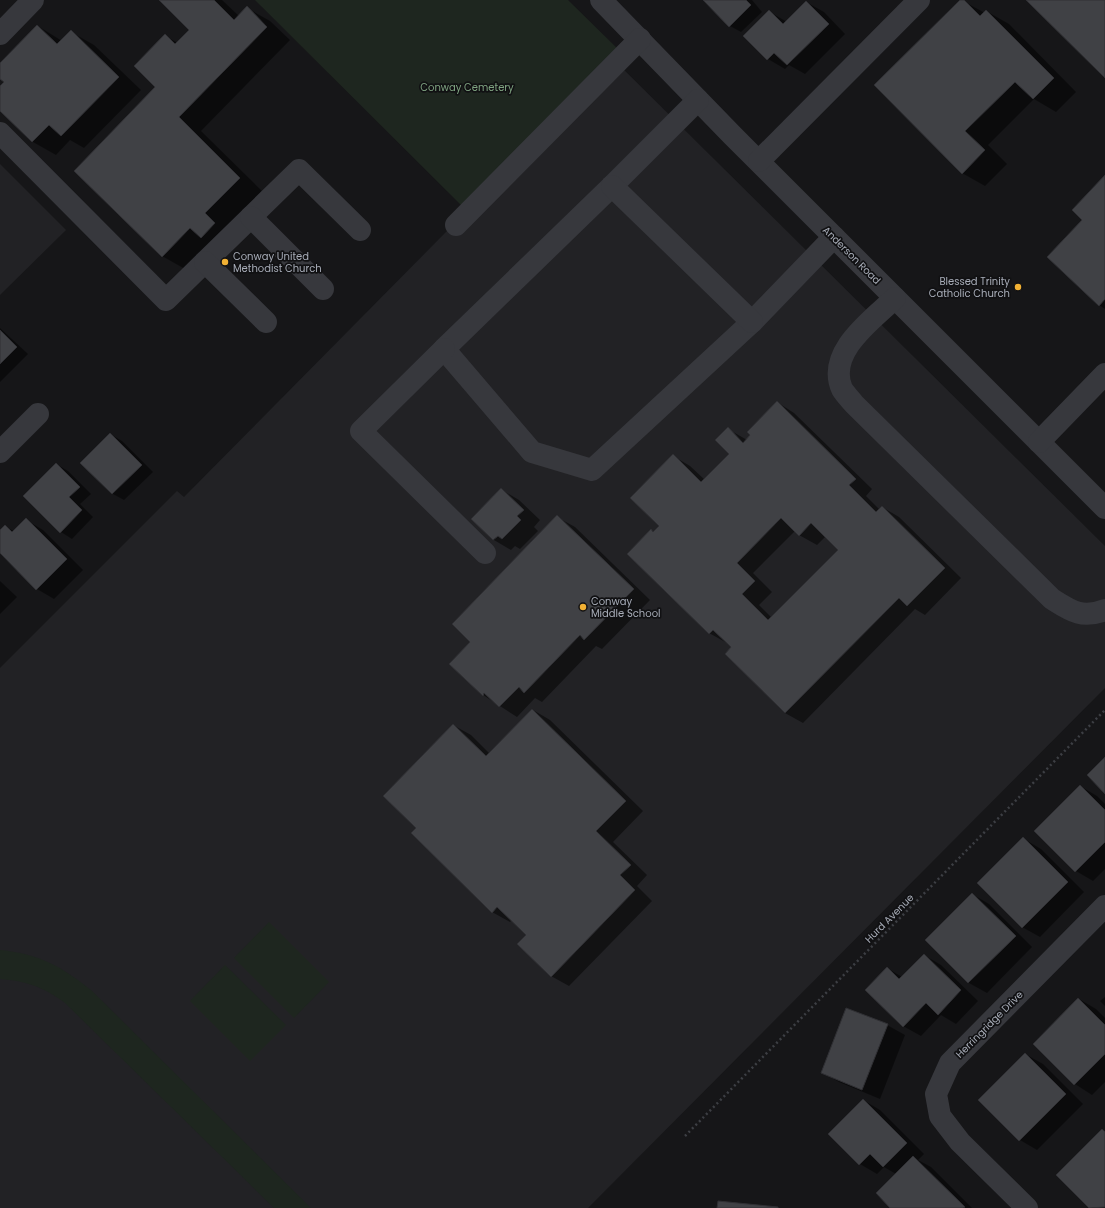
<svg xmlns="http://www.w3.org/2000/svg" width="1105" height="1208" font-family="Poppins,sans-serif">
	<style>
		.built { fill: #222225 }
		.green { fill: #1e261f }
		.shadow { fill: #0007; fill-rule: evenodd }
		.building { fill: #404145; stroke: #303034; fill-rule: evenodd }
		.lines { fill: none; stroke-linecap: round; stroke-linejoin: round }
		.path { stroke: #3d3f44; stroke-width: 2.5; stroke-dasharray: 2 3; stroke-linecap: butt }
		.minor { stroke: #37383d; stroke-width: 22 }
		.poi-dot { fill: #f2b134; stroke: #111113; stroke-width: 1.5 }
		.labels { text-anchor: middle; stroke-width: 3.5; stroke-linejoin: round; paint-order: stroke }
		.park-label { font-size: 10px; fill: #7fa381; stroke: #111113 }
		.street-label { font-size: 10px; fill: #a8adb8; stroke: #111113 }
		.poi-label { font-size: 10px; fill: #a8adb8; stroke: #111113; text-anchor: start }
	</style>
	<rect width="100%" height="100%" fill="#161618"/>
	<g class="built">
		<path d="M615 61 1105 546V688L588 1208H0V668L177 491 184 497Z"/>
		<path d="M0 164 66 230 0 295Z"/>
	</g>
	<g class="green">
		<path d="M255 0H568L623 54 467 211Z"/>
		<path d="M269 922 329 982 294 1018 234 958Z"/>
		<path d="M0 950C39 954 61 966 91 990L311 1208H274L65 1003C44 987 26 981 0 979Z"/>
		<path d="M225 965 286 1025 250 1061 190 1001Z"/>
	</g>
	<g class="shadow">
		<path d="M161 0H222L239 16 247 8 270 21 290 40 201 131 262 191 185 269 162 256 157 87 165 36 178 43 191 30Z"/>
		<path d="M704 0H752L762 12 741 32 730 26Z"/>
		<path d="M961 0 985 13 986 11 1009 24 1076 92 1056 112 1034 99 988 145 1007 164 985 186 962 173Z"/>
		<path d="M806 2 824 12 845 34 805 74 789 65 785 69 768 59 770 12 787 22Z"/>
		<path d="M38 26 62 41 71 32 94 45 141 90 84 148 70 140 56 155 33 142 0 110V88L5 82 0 77V65Z"/>
		<path d="M1105 177V309L1099 305 1083 220Z"/>
		<path d="M0 328 28 354 0 382Z"/>
		<path d="M777 402 794 413 872 489 866 496 879 509 882 507 899 517 961 578 925 615 915 609 803 723 785 713 726 654 732 647 727 643 709 633 651 530 654 532 660 526 673 456 690 466 705 480 730 454 728 429 747 440ZM795 531 799 535 817 545 826 536 840 550 772 618 759 605 772 592 753 573Z"/>
		<path d="M110 434 122 441 153 472 124 500 113 494 82 463Z"/>
		<path d="M56 464 68 471 91 494 80 504 93 517 72 539 61 532Z"/>
		<path d="M502 490 519 500 540 520 534 527 538 531 520 549 515 546 511 550 494 540 473 519Z"/>
		<path d="M557 517 575 527 650 600 602 649 596 646 542 702 535 698 517 717 483 695 451 664 472 642Z"/>
		<path d="M26 520 43 530 83 570 54 599 37 589 0 552V532L5 527 14 531Z"/>
		<path d="M0 581 17 597 0 614Z"/>
		<path d="M533 710 550 720 643 811 613 842 647 875 637 886 652 901 569 986 551 976 527 935 512 920 510 922 492 912 417 828 453 725 471 735 490 754Z"/>
		<path d="M1080 786 1097 796 1105 804V869L1093 881 1076 871Z"/>
		<path d="M1024 839 1041 849 1084 892 1040 937 1022 927Z"/>
		<path d="M972 894 989 904 1032 947 987 993 969 983 926 940Z"/>
		<path d="M924 955 941 965 978 1001 956 1024 941 1015 921 1036 903 1026 887 968 902 977Z"/>
		<path d="M1105 997V1006L1100 1001Z"/>
		<path d="M1079 999 1096 1009 1105 1018V1082L1092 1095 1075 1084 1034 1044Z"/>
		<path d="M887 1025 905 1035 880 1099 839 1082 822 1072Z"/>
		<path d="M1025 1054 1043 1064 1083 1104 1037 1150 1020 1140 979 1100Z"/>
		<path d="M863 1100 880 1110 924 1154 918 1160 931 1167 972 1208H892L896 1174 884 1167 877 1174 860 1164Z"/>
		<path d="M1102 1130 1105 1132V1208H1090L1057 1175Z"/>
	</g>
	<g class="building">
		<path d="M159 0H214L234 20 247 6 267 27 179 117 240 178 205 213 215 223 201 238 190 228 162 257 74 171 155 87 134 66 165 34 175 44 189 30Z"/>
		<path d="M703 0H746L751 5 729 27Z"/>
		<path d="M960 0H964L980 16 986 10 1054 78 1033 99 1015 82 965 131 985 150 962 174 874 85Z"/>
		<path d="M1026 0H1105V78Z"/>
		<path d="M806 1 829 24 787 65 774 53 767 60 743 36 769 10 783 24Z"/>
		<path d="M37 25 57 44 71 30 119 77 61 136 49 125 32 142 0 111V86L4 82 0 79V63Z"/>
		<path d="M1105 175V299L1099 306 1047 257 1082 220 1072 210Z"/>
		<path d="M0 330 17 347 0 364Z"/>
		<path d="M777 401 856 479 849 485 876 512 882 506 945 568 907 606 899 598 785 713 725 654 731 647 713 630 709 634 627 554 651 529 653 532 659 526 630 498 673 454 701 482 729 454 715 440 728 427 743 443 750 435 747 432ZM781 518 799 536 811 523 838 550 768 620 742 594 755 581 737 563Z"/>
		<path d="M110 433 142 465 112 494 80 463Z"/>
		<path d="M56 463 80 487 69 497 82 510 60 533 23 496Z"/>
		<path d="M501 488 524 510 517 516 521 520 502 539 498 536 493 540 471 519Z"/>
		<path d="M557 515 634 589 584 640 580 635 524 693 519 687 499 707 484 693 483 696 449 664 470 642 452 624Z"/>
		<path d="M26 518 67 559 36 590 0 553V530L5 525 12 532Z"/>
		<path d="M532 709 626 801 596 831 631 865 620 875 635 890 551 977 517 944 526 935 497 907 492 913 411 833 416 828 383 796 453 724 486 756Z"/>
		<path d="M1105 757V794L1087 775Z"/>
		<path d="M1080 785 1105 810V842L1075 872 1034 831Z"/>
		<path d="M1023 837 1068 882 1022 928 977 883Z"/>
		<path d="M972 893 1016 936 968 983 925 940Z"/>
		<path d="M924 954 961 990 938 1015 926 1003 903 1027 865 990 887 967 899 979Z"/>
		<path d="M1078 998 1105 1025V1054L1074 1085 1033 1044Z"/>
		<path d="M846 1008 888 1024 862 1090 821 1073Z"/>
		<path d="M1025 1053 1066 1094 1019 1141 978 1100Z"/>
		<path d="M863 1099 907 1143 883 1167 870 1154 859 1165 828 1134Z"/>
		<path d="M1102 1129 1105 1132V1207L1089 1208 1056 1175Z"/>
		<path d="M913 1156 965 1207 963 1208H890L876 1193Z"/>
		<path d="M718 1201 778 1207V1208H717Z"/>
	</g>
	<g class="lines">
		<path class="path" d="M685 1136 1105 710"/>
		<g class="minor">
			<path d="M601 0 733 136 1105 508"/>
			<path d="M0 34 33 0"/>
			<path d="M698 100 612 186 444 349 532 452 592 470 752 322 834 237"/>
			<path d="M0 133 166 300 299 170 360 230"/>
			<path d="M759 161 919 0"/>
			<path d="M612 186 752 322"/>
			<path d="M251 217 323 289"/>
			<path d="M456 225 640 39"/>
			<path d="M205 262 266 322"/>
			<path d="M895 298C872 320 826 352 842 389 845 394 850 399 854 404L1052 599C1071 611 1082 619 1105 610"/>
			<path d="M444 349 361 431 485 553"/>
			<path d="M1039 442 1105 374"/>
			<path d="M0 452 38 414"/>
			<path d="M1027 1208 960 1142 940 1116 936 1094 950 1063 1105 906"/>
		</g>
	</g>
	<g class="poi-dot">
		<circle cx="225" cy="262" r="4"/>
		<circle cx="1018" cy="287" r="4"/>
		<circle cx="583" cy="607" r="4"/>
	</g>
	<g class="labels">
		<g class="park-label">
			<text x="467" y="91">Conway Cemetery</text>
		</g>
		<g class="street-label">
			<text transform="translate(852 255) rotate(45)" y="4">Anderson Road</text>
			<text transform="translate(889 918) rotate(-45)" y="4">Hurd Avenue</text>
			<text transform="translate(989 1024) rotate(-45)" y="4">Herringridge Drive</text>
		</g>
		<g class="poi-label">
			<text x="233" y="260">Conway United<tspan x="233" dy="12">Methodist Church</tspan></text>
			<text x="1010" y="285" text-anchor="end">Blessed Trinity<tspan x="1010" dy="12">Catholic Church</tspan></text>
			<text x="591" y="605">Conway<tspan x="591" dy="12">Middle School</tspan></text>
		</g>
	</g>
</svg>
